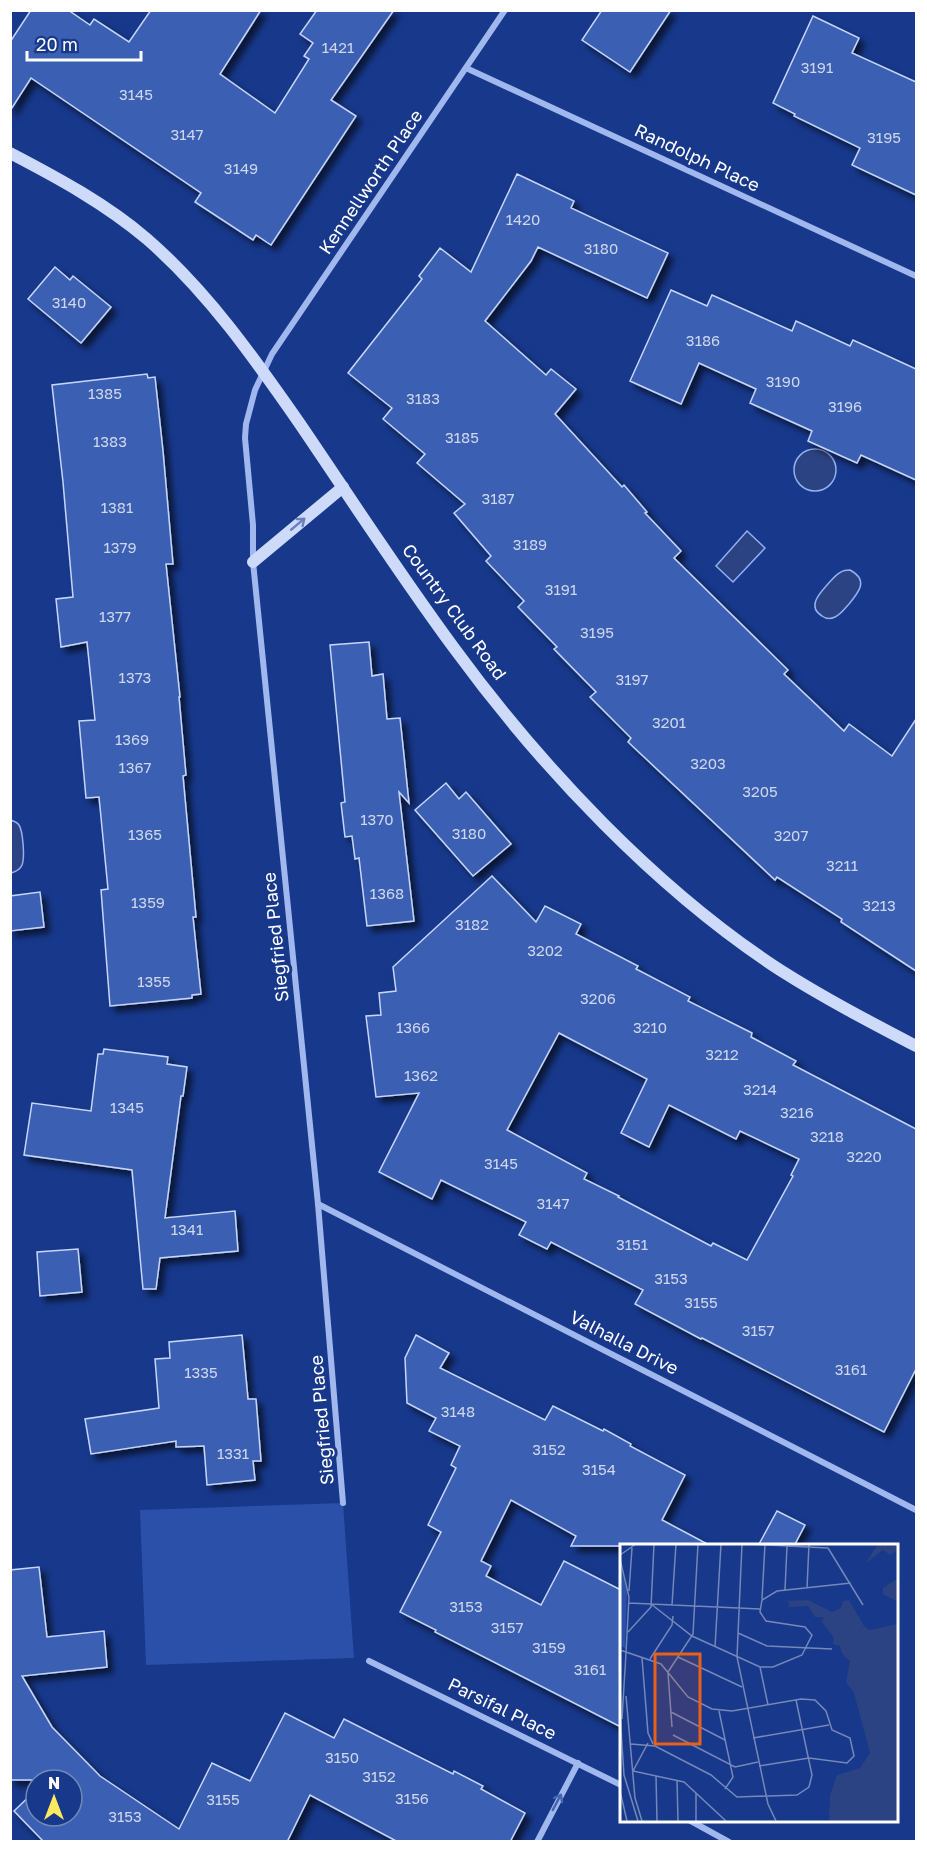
<svg xmlns="http://www.w3.org/2000/svg" width="927" height="1852" font-family="'Golos Text',sans-serif">
	<style>
		.green { fill: #2a50a9 }
		.water { fill: #2b4382; stroke: #93b0f1; stroke-width: 1.5 }
		.building { fill: #3b5eb2; stroke: #c6d6fa; stroke-width: 1.5; fill-rule: evenodd; filter: url(#shadow) }
		.lines { fill: none; stroke-linecap: round; stroke-linejoin: round }
		.street { stroke: #a0b8ee; stroke-width: 6 }
		.secondary { stroke: #cedafa; stroke-width: 12 }
		.oneway { stroke: #6981bd }
		.oneway2 { stroke: #4765ae }
		.labels { text-anchor: middle; stroke-width: 6; stroke-linejoin: round; paint-order: stroke }
		.number-label { font-size: 15px; fill: #ced7ec }
		.street-label { font-size: 18px; fill: #fff; stroke: #17388b }
		.inset-road { fill: none; stroke: #7488b9; stroke-width: 1.5 }
		.view { fill: #e96118; fill-opacity: 0.15; stroke: #e96118; stroke-width: 3 }
		.inset-edge { fill: none; stroke: #fff; stroke-width: 3 }
	</style>
	<defs>
		<filter id="shadow"><feDropShadow dx="5.5" dy="5.5" stdDeviation="3" flood-color="#0009"/></filter>
	</defs>
	<rect width="100%" height="100%" fill="#17388b"/>
	<path class="green" d="M343 1503 354 1658 146 1665 140 1510Z"/>
	<g class="water">
		<circle cx="815" cy="470" r="21"/>
		<path d="M747 531 765 548 733 582 716 566Z"/>
		<path d="M850 570C869 580 859 592 849 604 845 608 841 614 835 617 831 619 826 619 822 616 807 607 819 594 827 585 831 581 835 575 841 572 844 570 846 570 850 570Z"/>
		<path d="M10 820C13 821 17 822 19 825 23 831 25 858 22 865 20 870 15 872 11 873Z"/>
	</g>
	<g class="building">
		<path d="M31 10H68L90 25 94 19 129 42 151 10H261L220 74 275 113 309 59 304 56 313 43 300 34 317 10H394L331 100 356 116 271 245 256 235 253 240 195 202 201 193 31 78 10 111V42Z"/>
		<path d="M602 10H671L630 72 582 40Z"/>
		<path d="M813 16 859 38 852 53 916 82V195L852 165 860 148 794 116 795 114 773 103Z"/>
		<path d="M517 174 574 201 571 208 668 253 647 298 538 247 531 261 485 321 546 375 551 369 576 389 555 414 622 487 624 485 647 512 645 513 681 551 674 558 788 670 784 674 844 731 849 724 892 756 916 719V971L841 922 842 919 777 877 775 880 628 742 631 738 590 697 596 692 554 649 557 647 518 607 524 601 486 561 491 556 454 513 465 504 417 463 425 454 383 419 392 408 348 373 422 279 419 276 440 248 471 272Z"/>
		<path d="M55 267 70 280 73 276 111 307 81 343 28 299Z"/>
		<path d="M671 290 707 306 712 295 792 331 796 321 850 346 853 340 916 369V480L861 455 857 463 808 441 812 431 750 403 756 389 699 363 681 404 630 381Z"/>
		<path d="M147 374 148 378 155 377 163 451 173 564H166L180 697H179L186 775 183 776 196 917H193L201 994 192 995V998L110 1006 101 890 108 889 99 797 86 798 79 721 95 720 87 642 61 647 56 599 73 597 63 482 52 385Z"/>
		<path d="M369 642 372 676 383 674 387 719 400 718 409 803 399 792 414 921 367 926 359 858 355 859 352 836 345 837 341 803 345 802 330 645Z"/>
		<path d="M446 783 459 799 466 792 511 844 473 876 415 810Z"/>
		<path d="M492 876 536 922 545 906 581 924 576 934 638 966 636 969 690 997 688 1001 752 1033 751 1037 796 1061 793 1065 916 1129V1369L884 1432 702 1338 701 1339 635 1304 643 1290 551 1242 547 1249 519 1235 526 1222 441 1180 432 1199 379 1172 419 1093 376 1097 366 1016 381 1015 379 993 396 991 393 967ZM559 1033 647 1079 621 1133 649 1147 669 1105 736 1139 740 1131 799 1159 791 1175 793 1176 747 1260 713 1243 711 1246 618 1197 619 1196 584 1179 587 1173 507 1130Z"/>
		<path d="M40 892 44 927 10 931V896Z"/>
		<path d="M104 1049 168 1057 167 1064 187 1067 183 1096H181L165 1218 235 1211 238 1251 160 1258 156 1289H143L132 1170 24 1155 32 1103 91 1111 98 1054H103Z"/>
		<path d="M78 1249 82 1292 40 1296 37 1252Z"/>
		<path d="M242 1335 248 1399H256L261 1461H253L255 1480 207 1485 204 1446 176 1447V1441L91 1454 85 1419 159 1408 155 1359 170 1358 169 1342Z"/>
		<path d="M416 1335 449 1353 440 1368 545 1420 553 1406 603 1431 604 1429 631 1444 630 1446 685 1475 662 1520 711 1546H571L576 1536 511 1500 481 1561 491 1566 486 1576 541 1605 564 1561 621 1590V1727L435 1632 436 1630 400 1612 441 1532 428 1525 456 1468 451 1465 460 1446 429 1431 436 1418 407 1403 405 1358Z"/>
		<path d="M777 1511 805 1525 794 1546H758Z"/>
		<path d="M39 1567 47 1637 104 1631 107 1667 22 1676 52 1727 100 1776 179 1829 212 1763 250 1781 285 1713 334 1738 344 1719 453 1774 454 1771 483 1786 481 1789 525 1813 510 1842H398L310 1795 287 1842H44L14 1811 36 1790V1816H72V1780H10V1570Z"/>
	</g>
	<g class="lines">
		<g class="street">
			<path d="M466 68 916 276"/>
			<path d="M318 1204 916 1510"/>
			<path d="M343 1503 318 1204 253 562V525L245 438 246 424 255 390 272 354 505 10"/>
			<path d="M369 1661 621 1785"/>
			<path d="M689 1820 729 1842"/>
			<path d="M537 1842 578 1763"/>
		</g>
		<g class="secondary">
			<path d="M10 153C58 178 106 204 147 239 208 292 254 358 300 424 351 499 400 575 454 648 541 767 657 890 780 970 824 998 870 1022 916 1046"/>
			<path d="M253 562 343 487"/>
		</g>
	</g>
	<defs><path id="oneway-shaft" d="M-6 0H5M1.5-3L5.5 0L1.5 3" fill="none" stroke-width="1.6" stroke-linecap="round" stroke-linejoin="round" transform="scale(1.5)"/></defs>
	<use class="oneway" href="#oneway-shaft" transform="translate(298 524) rotate(-40)"/>
	<use class="oneway2" href="#oneway-shaft" transform="translate(557 1802) rotate(-62)"/>
	<g class="labels">
		<g class="number-label">
			<text x="338" y="53">1421</text>
			<text x="817" y="73">3191</text>
			<text x="136" y="100">3145</text>
			<text x="187" y="140">3147</text>
			<text x="884" y="143">3195</text>
			<text x="241" y="174">3149</text>
			<text x="523" y="225">1420</text>
			<text x="601" y="254">3180</text>
			<text x="69" y="308">3140</text>
			<text x="703" y="346">3186</text>
			<text x="783" y="387">3190</text>
			<text x="105" y="399">1385</text>
			<text x="423" y="404">3183</text>
			<text x="845" y="412">3196</text>
			<text x="462" y="443">3185</text>
			<text x="110" y="447">1383</text>
			<text x="498" y="504">3187</text>
			<text x="117" y="513">1381</text>
			<text x="530" y="550">3189</text>
			<text x="120" y="553">1379</text>
			<text x="561" y="595">3191</text>
			<text x="115" y="622">1377</text>
			<text x="597" y="638">3195</text>
			<text x="135" y="683">1373</text>
			<text x="632" y="685">3197</text>
			<text x="669" y="728">3201</text>
			<text x="132" y="745">1369</text>
			<text x="708" y="769">3203</text>
			<text x="135" y="773">1367</text>
			<text x="760" y="797">3205</text>
			<text x="377" y="825">1370</text>
			<text x="469" y="839">3180</text>
			<text x="145" y="840">1365</text>
			<text x="791" y="841">3207</text>
			<text x="842" y="871">3211</text>
			<text x="387" y="899">1368</text>
			<text x="148" y="908">1359</text>
			<text x="879" y="911">3213</text>
			<text x="472" y="930">3182</text>
			<text x="545" y="956">3202</text>
			<text x="154" y="987">1355</text>
			<text x="598" y="1004">3206</text>
			<text x="413" y="1033">1366</text>
			<text x="650" y="1033">3210</text>
			<text x="722" y="1060">3212</text>
			<text x="421" y="1081">1362</text>
			<text x="760" y="1095">3214</text>
			<text x="127" y="1113">1345</text>
			<text x="797" y="1118">3216</text>
			<text x="827" y="1142">3218</text>
			<text x="864" y="1162">3220</text>
			<text x="501" y="1169">3145</text>
			<text x="553" y="1209">3147</text>
			<text x="187" y="1235">1341</text>
			<text x="632" y="1250">3151</text>
			<text x="671" y="1284">3153</text>
			<text x="701" y="1308">3155</text>
			<text x="758" y="1336">3157</text>
			<text x="851" y="1375">3161</text>
			<text x="201" y="1378">1335</text>
			<text x="458" y="1417">3148</text>
			<text x="549" y="1455">3152</text>
			<text x="233" y="1459">1331</text>
			<text x="599" y="1475">3154</text>
			<text x="466" y="1612">3153</text>
			<text x="507" y="1633">3157</text>
			<text x="549" y="1653">3159</text>
			<text x="590" y="1675">3161</text>
			<text x="342" y="1763">3150</text>
			<text x="379" y="1782">3152</text>
			<text x="412" y="1804">3156</text>
			<text x="223" y="1805">3155</text>
			<text x="125" y="1822">3153</text>
		</g>
		<g class="street-label">
			<text transform="translate(697 158) rotate(25)" y="6">Randolph Place</text>
			<text transform="translate(371 182) rotate(-56)" y="6">Kennellworth Place</text>
			<text transform="translate(454 612) rotate(54)" y="6">Country Club Road</text>
			<text transform="translate(276 937) rotate(-96)" y="6">Siegfried Place</text>
			<text transform="translate(624 1343) rotate(27)" y="6">Valhalla Drive</text>
			<text transform="translate(322 1420) rotate(-95)" y="6">Siegfried Place</text>
			<text transform="translate(502 1709) rotate(26)" y="6">Parsifal Place</text>
		</g>
	</g>
	<g transform="translate(620 1544)">
		<rect width="278" height="278" fill="#17388b"/>
		<path d="M0 20 7 48 5 104 0 102Z" fill="#2a50a9"/>
		<path d="M258 0H277V6L270 11 263 6 246 19ZM277 35H278L277 57 263 50V44ZM188 56 212 68 221 64 223 57 229 56 244 82 250 86 277 80V277H209L210 251 217 231 240 224 250 209 234 149 226 138 230 117 222 110 220 102 213 100 214 94 202 78 204 73H195L188 62 167 63 170 61 167 57Z" fill="#2b4382"/>
		<path class="inset-road" d="M122 0 117 113 148 260 156 277M128 0 208 4M208 4 243 61M0 11 16 0M0 15 9 53 5 127M187 44 189 0M165 46 167 2M9 47 12 4M142 55 145 0M9 59 140 65M31 60 72 92 140 123H153L182 111 192 91 185 83 146 77 140 68 142 56 157 47 231 39M52 61 56 0M8 88 31 63 34 0M118 89 147 102 212 105M95 103 101 0M0 106 41 120 68 153 92 165 112 167 181 155 195 156 206 167 212 186 230 194 234 212 227 219 189 214 139 222M58 113 122 143M22 114 28 189 33 200M30 115 52 81 53 72M140 123 148 161M48 128 73 90 78 0M48 129 52 183M6 152 15 254 22 277M99 167 113 233 105 245M51 168 105 196M0 170 4 231 18 277M2 175 5 125M53 191 115 223 138 218M133 194 209 181M28 199 13 227 64 238 106 277M11 200 35 202 91 231 117 253 177 251 189 243 192 231 176 156M36 232 37 277M57 236 58 277M0 247 7 277M76 249V277"/>
		<path class="view" d="M35 110H80V200H35Z"/>
		<rect width="278" height="278" class="inset-edge"/>
	</g>
	<rect width="927" height="1852" fill="none" stroke="#ffffff" stroke-width="24"/>
	<g transform="translate(54 1798)"><circle r="28" fill="#17388b" stroke="#7488b9" stroke-width="1.5"/>
	<path d="M0-4.5L10 22L0 15L-10 22Z" fill="#ffe95e"/>
	<text y="-9" font-size="16" font-weight="bold" text-anchor="middle" fill="#ffffff">N</text>
	</g>
	<path d="M27 51v9h114v-9" fill="none" stroke="#ffffff" stroke-width="3"/>
	<text x="36" y="51" font-size="18" fill="#ffffff" stroke="#17388b" stroke-width="4.5" paint-order="stroke">20 m</text>
</svg>
